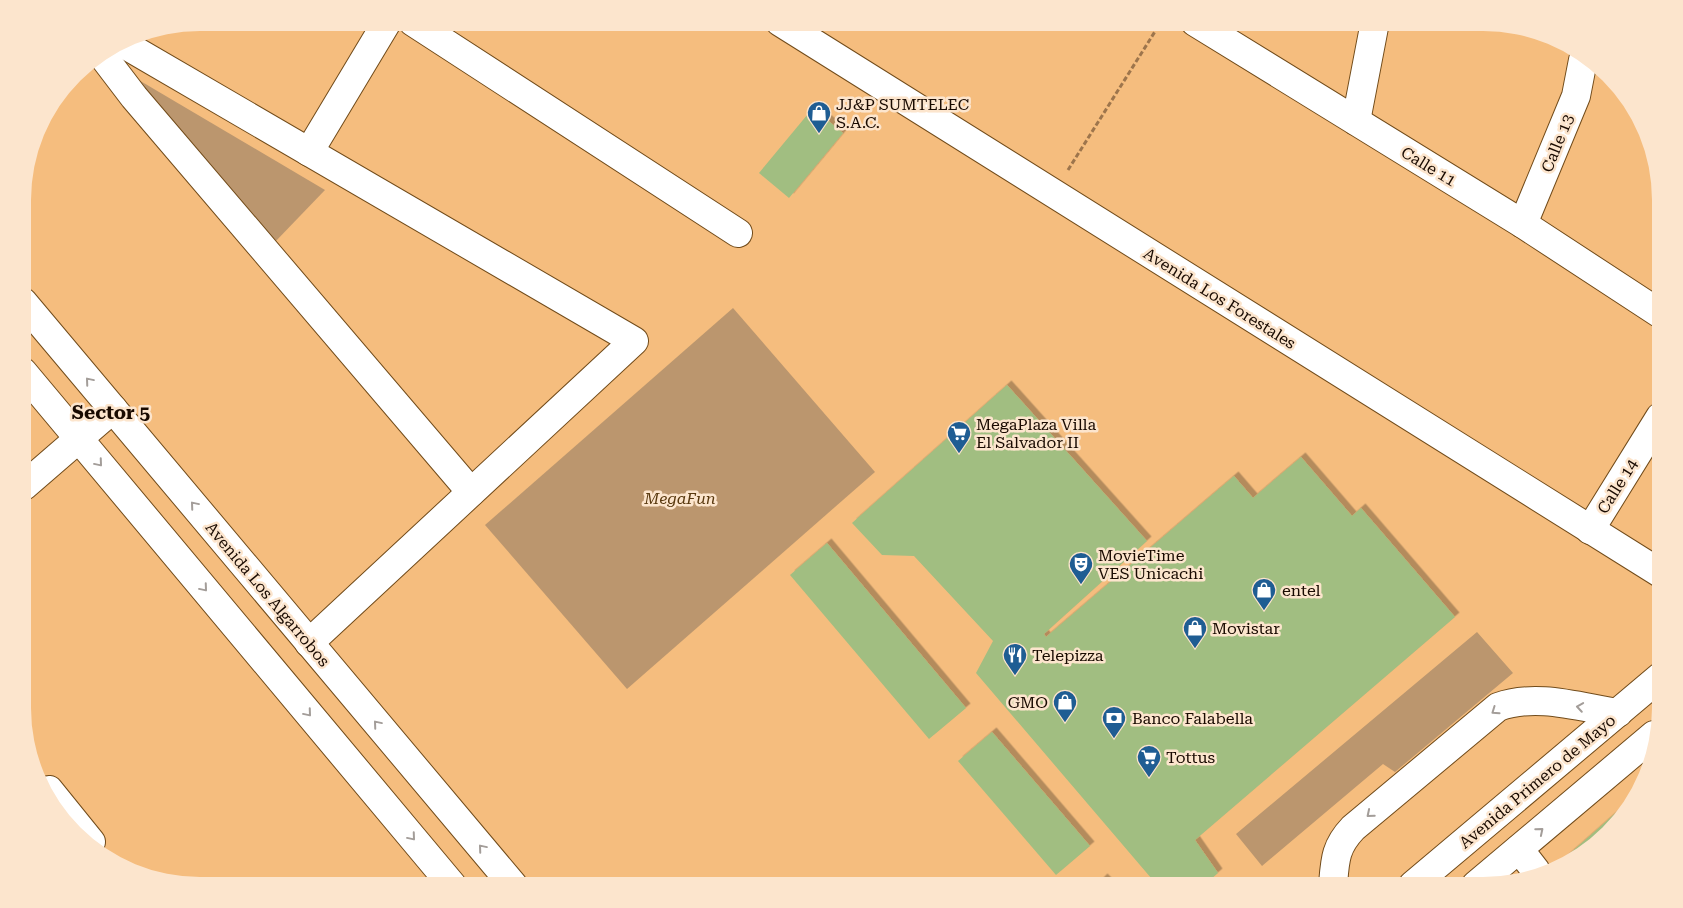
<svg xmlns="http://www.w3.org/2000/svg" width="1683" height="908" font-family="'Roboto Serif',serif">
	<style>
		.green { fill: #bb966e }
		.building { fill: #a1be81; filter: url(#shadow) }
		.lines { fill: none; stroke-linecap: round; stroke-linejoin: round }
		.minor-casing { stroke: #714b1a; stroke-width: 30 }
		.path { stroke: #9d754c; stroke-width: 3; stroke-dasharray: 5 2.5; stroke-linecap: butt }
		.minor { stroke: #fff; stroke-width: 28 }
		.oneway { stroke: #a39d99 }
		.labels { text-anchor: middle; stroke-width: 5; stroke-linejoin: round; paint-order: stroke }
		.poi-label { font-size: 16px; fill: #190a00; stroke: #fce5cd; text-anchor: start }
		.street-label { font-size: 16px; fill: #190a00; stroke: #fce5cd }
		.park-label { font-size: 16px; font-style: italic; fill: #58380e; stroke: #fce5cd }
		.quarter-label { font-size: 19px; font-weight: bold; fill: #190a00; stroke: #fce5cd }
	</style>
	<defs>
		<filter id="shadow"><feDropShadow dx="4.5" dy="-4.5" stdDeviation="0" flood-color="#0004"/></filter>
	</defs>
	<rect width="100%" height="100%" fill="#f5bd7e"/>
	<g class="green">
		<path d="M137 79 325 190 274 243Z"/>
		<path d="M733 308 875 472 627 689 485 525Z"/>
		<path d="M1477 632 1513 673 1395 772 1383 764 1262 866 1236 834Z"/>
	</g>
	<g class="building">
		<path d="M813 108 843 133 789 198 759 173Z"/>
		<path d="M1007 385 1147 541 1044 634 1046 637 1234 476 1253 498 1301 457 1352 516 1361 508 1455 617 1195 840 1218 873 1204 885H1157L976 673 993 641 914 556 882 555 852 523Z"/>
		<path d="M827 543 966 708 929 739 790 575Z"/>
		<path d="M992 732 1090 846 1056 875 958 761Z"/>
		<path d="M1619 810 1581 856 1559 863Z"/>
		<path d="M1103 878 1110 885H1096Z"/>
	</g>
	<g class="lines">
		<g class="minor-casing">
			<g id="minor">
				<path d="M413 22 738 233"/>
				<path d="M780 22 1660 573"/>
				<path d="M1195 22 1523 224 1659 313"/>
				<path d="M122 43 634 341 309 643"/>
				<path d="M102 55 134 97 471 492"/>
				<path d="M1356 121 1375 22"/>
				<path d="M309 152 387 22"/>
				<path d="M1523 224 1576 96 1583 60"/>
				<path d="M23 302 513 885"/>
				<path d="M23 372 452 885"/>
				<path d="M24 486 113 409"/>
				<path d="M1590 530 1660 417"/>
				<path d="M49 790 91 842"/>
				<path d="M1519 849 1536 871"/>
				<path d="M1333 885C1335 860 1335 847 1353 828L1498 707C1536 693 1579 707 1618 713"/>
				<path d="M1413 885 1660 677"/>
				<path d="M1476 885 1654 735"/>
			</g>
		</g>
		<path class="path" d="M1068 170 1161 22"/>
		<use href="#minor" class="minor"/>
	</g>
	<defs><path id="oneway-chevron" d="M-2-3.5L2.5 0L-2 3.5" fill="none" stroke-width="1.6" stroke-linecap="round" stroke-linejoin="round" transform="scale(1.25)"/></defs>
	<g class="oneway">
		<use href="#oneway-chevron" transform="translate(89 381) rotate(-130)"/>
		<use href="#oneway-chevron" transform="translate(99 463) rotate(50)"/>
		<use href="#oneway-chevron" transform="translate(194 505) rotate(-130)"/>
		<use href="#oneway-chevron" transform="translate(204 588) rotate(50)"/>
		<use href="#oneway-chevron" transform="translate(1580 707) rotate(-171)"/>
		<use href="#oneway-chevron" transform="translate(1495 711) rotate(145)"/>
		<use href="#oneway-chevron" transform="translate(308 713) rotate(50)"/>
		<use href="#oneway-chevron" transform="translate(377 724) rotate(-130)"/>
		<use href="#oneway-chevron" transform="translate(1370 814) rotate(140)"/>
		<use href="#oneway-chevron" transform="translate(1540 831) rotate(-40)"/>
		<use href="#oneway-chevron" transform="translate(412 837) rotate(50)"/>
		<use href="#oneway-chevron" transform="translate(482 848) rotate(-130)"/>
	</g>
	<defs>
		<g id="shop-pin" transform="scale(1.25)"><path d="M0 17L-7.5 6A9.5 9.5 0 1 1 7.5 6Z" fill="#1f5d93" stroke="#fce5cd"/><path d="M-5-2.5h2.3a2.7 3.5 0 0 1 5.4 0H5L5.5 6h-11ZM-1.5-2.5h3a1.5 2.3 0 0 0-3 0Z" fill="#fff"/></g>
		<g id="supermarket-pin" transform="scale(1.25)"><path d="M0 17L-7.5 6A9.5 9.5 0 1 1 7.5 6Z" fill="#1f5d93" stroke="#fce5cd"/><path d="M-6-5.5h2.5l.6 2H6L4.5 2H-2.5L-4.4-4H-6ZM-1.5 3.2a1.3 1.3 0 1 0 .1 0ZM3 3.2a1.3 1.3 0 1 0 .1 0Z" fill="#fff"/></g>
		<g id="theatre-pin" transform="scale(1.25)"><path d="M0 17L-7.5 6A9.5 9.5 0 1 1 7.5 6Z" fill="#1f5d93" stroke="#fce5cd"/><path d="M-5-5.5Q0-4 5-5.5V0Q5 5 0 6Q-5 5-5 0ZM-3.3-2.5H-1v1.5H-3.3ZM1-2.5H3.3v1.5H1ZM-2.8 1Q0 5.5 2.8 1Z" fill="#fff"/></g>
		<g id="restaurant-pin" transform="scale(1.25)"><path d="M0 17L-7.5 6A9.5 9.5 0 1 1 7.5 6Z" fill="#1f5d93" stroke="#fce5cd"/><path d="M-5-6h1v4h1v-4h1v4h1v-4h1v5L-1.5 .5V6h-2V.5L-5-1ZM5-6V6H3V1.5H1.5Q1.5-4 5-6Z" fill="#fff"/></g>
		<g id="bank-pin" transform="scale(1.25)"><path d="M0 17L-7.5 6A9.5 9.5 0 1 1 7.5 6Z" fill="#1f5d93" stroke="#fce5cd"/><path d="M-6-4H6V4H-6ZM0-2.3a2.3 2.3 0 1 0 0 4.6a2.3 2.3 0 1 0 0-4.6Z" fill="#fff"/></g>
	</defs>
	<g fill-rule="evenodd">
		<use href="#shop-pin" x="819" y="113"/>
		<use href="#supermarket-pin" x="959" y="433"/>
		<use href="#theatre-pin" x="1081" y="564"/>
		<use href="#shop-pin" x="1264" y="590"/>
		<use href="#shop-pin" x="1195" y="628"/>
		<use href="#restaurant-pin" x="1015" y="655"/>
		<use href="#shop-pin" x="1065" y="702"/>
		<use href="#bank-pin" x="1114" y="718"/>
		<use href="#supermarket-pin" x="1149" y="757"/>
	</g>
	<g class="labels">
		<g class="poi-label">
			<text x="836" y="110">JJ&amp;P SUMTELEC<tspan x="836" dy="18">S.A.C.</tspan></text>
			<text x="976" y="430">MegaPlaza Villa<tspan x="976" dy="18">El Salvador II</tspan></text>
			<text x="1098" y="561">MovieTime<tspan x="1098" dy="18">VES Unicachi</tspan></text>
			<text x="1282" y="596">entel</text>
			<text x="1212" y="634">Movistar</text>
			<text x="1032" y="661">Telepizza</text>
			<text x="1048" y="708" text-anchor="end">GMO</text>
			<text x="1132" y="724">Banco Falabella</text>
			<text x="1166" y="763">Tottus</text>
		</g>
		<g class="street-label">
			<text transform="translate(1557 143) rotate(-68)" y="6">Calle 13</text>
			<text transform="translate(1429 166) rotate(31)" y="6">Calle 11</text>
			<text transform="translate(1220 298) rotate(32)" y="6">Avenida Los Forestales</text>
			<text transform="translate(1617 486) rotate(-58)" y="6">Calle 14</text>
			<text transform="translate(268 594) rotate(50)" y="6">Avenida Los Algarrobos</text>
			<text transform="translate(1537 781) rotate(-40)" y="6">Avenida Primero de Mayo</text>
		</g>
		<g class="park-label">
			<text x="680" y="504">MegaFun</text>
		</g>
		<g class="quarter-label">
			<text x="111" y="419">Sector 5</text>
		</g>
	</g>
	<path d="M0 0H1683V908H0ZM200 31H1483A169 169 0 0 1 1652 200V708A169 169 0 0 1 1483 877H200A169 169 0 0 1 31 708V200A169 169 0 0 1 200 31Z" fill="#fce5cd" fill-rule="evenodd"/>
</svg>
